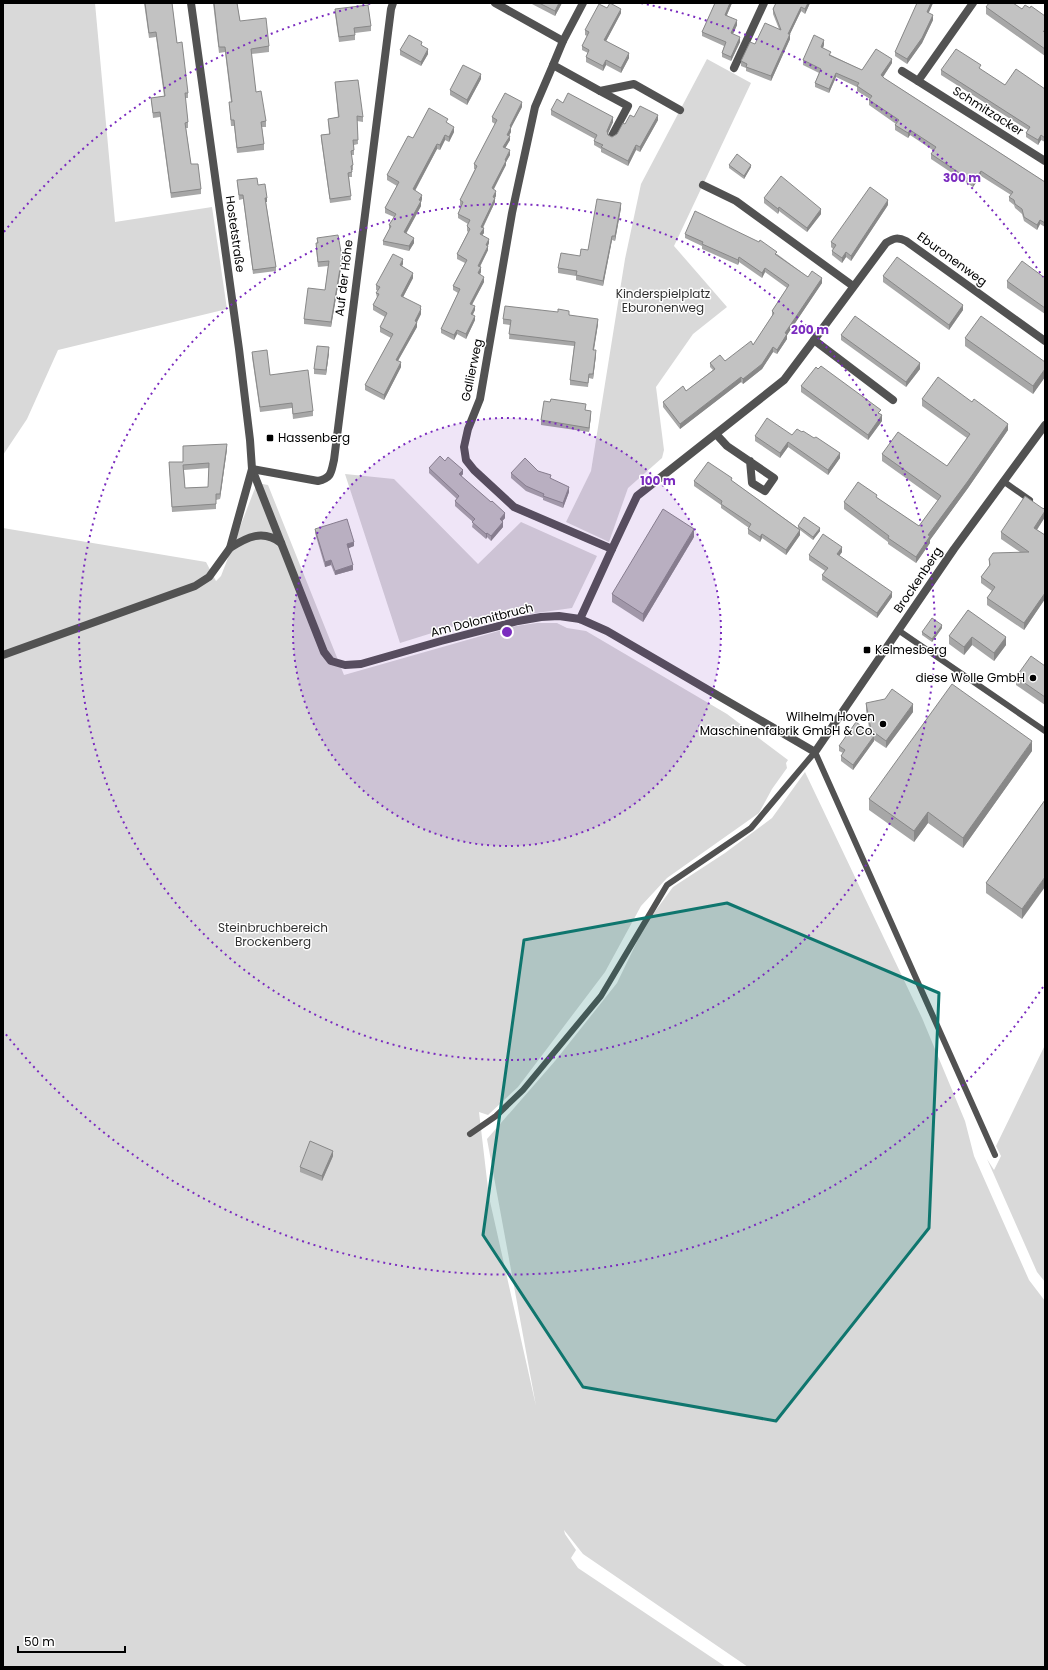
<svg xmlns="http://www.w3.org/2000/svg" width="1048" height="1670" font-family="Poppins,sans-serif">
	<style>
		.green { fill: #d9d9d9 }
		.lines { fill: none; stroke-linecap: round; stroke-linejoin: round }
		.service { stroke: #525252; stroke-width: 6 }
		.minor { stroke: #525252; stroke-width: 8 }
		.wall { fill: #a7a7a7; fill-rule: evenodd }
		.shaded-wall { fill: #888 }
		.building { fill: #c2c2c2; stroke: #888; fill-rule: evenodd }
		.marked { fill: #0f766e; fill-opacity: 0.2; stroke: #0f766e; stroke-width: 3; stroke-linejoin: round }
		.ring { fill: none; stroke: #7b2cbf; stroke-width: 2; stroke-dasharray: 2 4 }
		.poi-dot { fill: #000; stroke: #fff; stroke-width: 1.5 }
		.labels { text-anchor: middle; stroke-width: 3; stroke-linejoin: round; paint-order: stroke }
		.street-label { font-size: 12px; fill: #000; stroke: #fff }
		.park-label { font-size: 12px; fill: #303030; stroke: #fff }
		.poi-label { font-size: 12px; fill: #000; stroke: #fff; text-anchor: start }
		.centre { fill: #7b2cbf; stroke: #fff; stroke-width: 2 }
		.ring-label { font-size: 12px; text-anchor: middle; font-weight: bold; fill: #7b2cbf; stroke: #fff; stroke-width: 3; stroke-linejoin: round; paint-order: stroke }
	</style>
	<rect width="100%" height="100%" fill="#fff"/>
	<g class="green">
		<path d="M3 3H95L115 222 212 207 227 309 58 350 27 419 3 455Z"/>
		<path d="M707 59 751 83 674 246 727 307 693 334 656 387 664 450 662 458 628 488 609 542 566 522 591 471 625 259 641 184Z"/>
		<path d="M345 474 394 479 478 564 521 522 597 556 572 608 464 623 400 643Z"/>
		<path d="M257 483 268 485 344 675 516 626 537 623H557L567 628 586 631 727 714 788 760 786 763 787 768 772 789 759 813 667 878 641 906 605 972 518 1087 488 1115 479 1112 489 1197 536 1406 487 1139 555 1061 617 983 645 925 673 887 725 853 772 818 805 772 922 1018 965 1121 974 1156 1029 1280 1045 1301V1667H748L583 1554 564 1530 565 1534 576 1550 571 1558 578 1568 726 1667H3V528L206 562 216 581 221 576Z"/>
		<path d="M1045 1045V1282L1037 1272 987 1159 994 1170 1001 1156 996 1146Z"/>
	</g>
	<g class="lines">
		<g class="service">
			<path d="M1003 481 1030 500"/>
			<path d="M898 630 1045 731"/>
			<path d="M470 1134 496 1116 523 1090 601 996 667 885 751 828 815 752 995 1155"/>
		</g>
		<g class="minor">
			<path d="M191 3 239 349 250 440 252 469 324 652 331 661 345 665 361 664 441 641 518 621 541 617 559 616 580 619 607 631 815 752 954 549 1045 425"/>
			<path d="M495 3 563 41 553 65 600 91 634 84 680 110"/>
			<path d="M973 3 918 81 1045 161"/>
			<path d="M563 41 583 3"/>
			<path d="M553 65 535 107 512 213 480 399 468 429 464 447 466 460 474 470 514 507 612 549 580 619"/>
			<path d="M734 68 764 3"/>
			<path d="M902 71 918 81"/>
			<path d="M600 91 628 106 612 136"/>
			<path d="M703 185 736 201 853 286"/>
			<path d="M893 400 814 340 886 243C894 238 898 237 906 241L1045 341"/>
			<path d="M716 434 727 446 774 478 765 491 752 483 750 461"/>
			<path d="M230 548C247 537 263 529 281 543"/>
			<path d="M612 549 637 496 784 380 814 340"/>
			<path d="M3 655 195 586 209 577 230 548 252 469 318 481C332 478 331 472 334 460L391 9 393 3"/>
		</g>
	</g>
	<g class="wall">
		<path d="M144 3H172L177 43 188 93V98H185L188 122V128H186L191 164 201 189V194L171 198 160 117 153 118 151 98 164 96 156 37 149 38Z"/>
		<path d="M213 3H237L240 21 269 46V52L251 54 256 92 266 121V127H262L264 144V150L237 153 234 126H231L229 102H231L225 52 219 53Z"/>
		<path d="M530 3H562L555 16Z"/>
		<path d="M714 3H732L727 15 737 25 733 34 740 42 731 61 722 57V53L724 46 702 36V32L715 4Z"/>
		<path d="M810 3 805 14 801 11 790 34V39L771 81 746 71V68L741 66V61L755 44 779 29 773 14V9Z"/>
		<path d="M916 3H933L928 13 933 20 922 43 907 64 895 56V52L917 4Z"/>
		<path d="M986 7 1022 9 1030 8 1045 16V56L986 14Z"/>
		<path d="M607 8 621 13 606 41 629 58 621 73 606 65 603 71 586 62V57L588 53 582 50V46L587 36 585 35V30Z"/>
		<path d="M335 9 371 26V31L355 33V40L339 42 335 14Z"/>
		<path d="M824 45 823 48 831 55 862 70 892 63 883 77 884 78 1045 182V227L1040 224 1037 230 1024 221 1022 214 1015 208 1014 205 1009 201V197L1011 195 981 176 973 187 931 159V154L934 151 910 135 908 138 895 130V125L896 124 869 105V100L870 99 857 91V87L836 77 829 93 815 87V83L819 73 803 65V60Z"/>
		<path d="M422 46 428 54 421 66 400 55V50Z"/>
		<path d="M941 70H981L1005 85 1045 89V142L1041 140 1038 145 1026 137V133L1028 130 941 75Z"/>
		<path d="M481 79 467 105 450 95V90Z"/>
		<path d="M335 82 363 117V122L357 121 358 144 354 145V155H351L353 165V170H352V177H349L351 200 330 203 321 139V135L329 134 328 119 338 117Z"/>
		<path d="M563 103 613 122 607 134 612 137 617 134 625 124 634 117 658 120 640 152 636 150 628 166 601 152V149L594 145V141L595 139 551 115V110Z"/>
		<path d="M522 107 511 127V132L509 136 510 140 505 148 510 155 506 162V165L493 189 496 196 495 198V202L483 228 484 233 482 235 489 243 488 246V250L480 267 481 272 480 274 484 282 472 305 475 310 473 314 475 320 466 339 457 334 454 340 441 333V329L458 293 453 290V286L465 263 457 259V254L468 232 467 231V226L468 224 458 218V214L461 206 460 205V200L475 169H474V164L495 124 492 122V117Z"/>
		<path d="M448 123 454 132 449 142 445 140 440 150 437 149 415 191 422 199 421 202V206L406 234 414 243 409 251 383 245V241L389 230V225L394 217 385 213V208L397 186 387 180V175L413 138Z"/>
		<path d="M729 165 751 167 744 179 729 168Z"/>
		<path d="M237 180 258 185 267 202H266L276 267V271L253 274 243 199 239 200Z"/>
		<path d="M764 198 821 214 807 232 779 211 778 214 764 203Z"/>
		<path d="M888 205 851 261 846 257 842 263 832 255V251L833 249 831 247V242Z"/>
		<path d="M621 208 615 241 612 240 603 286 576 280V276L558 273V268L580 256 588 250Z"/>
		<path d="M685 234 777 254 808 277 822 283 787 335V339L777 354 773 352 762 369 743 384 741 382 680 429 663 407V402L686 391 713 370 710 367V363L725 361 753 345 772 316V311L787 288 765 272 762 278 739 262 738 265 702 249V246L685 238Z"/>
		<path d="M317 238 342 262 331 327 304 324V319L325 290 328 266 318 267 316 248V243H317Z"/>
		<path d="M403 264 402 266 413 278 403 297 421 309V314L417 322V327L398 361 401 367 384 400 365 390V385L391 338 380 332V327L385 317 373 310V305L377 298 376 293 378 291 376 290V285Z"/>
		<path d="M883 276 963 310 949 330 883 282Z"/>
		<path d="M1045 278V314L1007 288V281Z"/>
		<path d="M569 315 598 324 594 350 596 355 593 379 589 378 588 387 570 385V380L574 346 509 339 510 325 503 324V319Z"/>
		<path d="M841 335 920 369 906 387 841 340Z"/>
		<path d="M965 338 1045 362V377L1033 394 965 346Z"/>
		<path d="M252 352 270 375 313 411V416L293 419 292 408 260 412 252 357Z"/>
		<path d="M329 353 326 375 314 374V369Z"/>
		<path d="M801 386 881 414 882 421 868 440 801 392Z"/>
		<path d="M922 399 1008 430 968 488 930 540V543L916 563 888 544V542L844 509V502L877 498 919 526 938 501 882 461V454L947 466 967 438 922 406Z"/>
		<path d="M586 410 591 415 589 432 541 425V420Z"/>
		<path d="M792 435 840 458 828 475 788 447 780 458 755 441V436Z"/>
		<path d="M227 449 220 499 216 500V509L172 512 169 462H183ZM209 468 208 487 185 488 184 470Z"/>
		<path d="M445 461 463 474 461 476 505 518 502 521 503 527 491 541 487 537 486 539 472 527 473 522 455 506V501L457 499 429 473V468Z"/>
		<path d="M538 471 569 492 563 508 543 500V498L526 491 511 478V473Z"/>
		<path d="M694 481H732L798 528V526L820 531 813 540 800 530V535L786 555 762 538 760 542 748 534V529L749 528 721 508V505L694 486Z"/>
		<path d="M1042 508 1045 509V517L1037 530 1045 535V599L1024 630 987 605V598L992 591 981 583V577L989 566V559L1020 552 1001 539V532Z"/>
		<path d="M315 529 354 546 348 548 353 570 335 575 331 565 325 567 315 533Z"/>
		<path d="M694 537 643 622 612 602V594Z"/>
		<path d="M842 552 839 556 892 597 877 618 822 580V575L825 571 809 560V555Z"/>
		<path d="M968 610 1006 645 994 661 972 645 964 655 949 644V636Z"/>
		<path d="M942 628 932 642 922 635V632Z"/>
		<path d="M1045 666V705L1016 685V677Z"/>
		<path d="M866 703 913 712 886 748 874 740V741L853 770 841 761V756L843 753 839 751V746L870 733 866 710Z"/>
		<path d="M1032 751 963 848 928 823 914 842 869 810V799Z"/>
		<path d="M1045 800 1022 919 986 893V883Z"/>
		<path d="M333 1156 322 1181 300 1172V1167Z"/>
	</g>
	<g class="shaded-wall">
		<path d="M559 3H562L555 16V11Z"/>
		<path d="M730 3H732L725 19V15Z"/>
		<path d="M808 3H810L805 14V9Z"/>
		<path d="M931 3H933L927 17V12Z"/>
		<path d="M801 7V11L788 38V34Z"/>
		<path d="M621 9V13L604 45V40Z"/>
		<path d="M933 15V20L922 43 907 64V59Z"/>
		<path d="M737 20V25L731 38V33Z"/>
		<path d="M790 34V39L771 81V76Z"/>
		<path d="M740 37V42L731 61V57Z"/>
		<path d="M824 40V45L821 52V47Z"/>
		<path d="M428 49V54L421 66V62Z"/>
		<path d="M629 53V58L621 73V68Z"/>
		<path d="M892 59V63L881 80V75Z"/>
		<path d="M606 60V65L603 71V66Z"/>
		<path d="M836 73V77L829 93V89Z"/>
		<path d="M481 74V79L467 105V100Z"/>
		<path d="M522 102V107L510 130 511 127V132L507 139V135L510 126Z"/>
		<path d="M658 115V120L640 152V147Z"/>
		<path d="M613 117V122L607 136V131Z"/>
		<path d="M454 127V132L449 142V137Z"/>
		<path d="M910 130V135L908 138V133Z"/>
		<path d="M445 135V140L440 150V145Z"/>
		<path d="M1041 135V140L1038 145V140Z"/>
		<path d="M510 136V140L503 152V147Z"/>
		<path d="M437 144V149L413 194V189Z"/>
		<path d="M636 145V150L628 166V161Z"/>
		<path d="M510 150V155L506 162V165L492 193V188Z"/>
		<path d="M751 165V167L744 179V176Z"/>
		<path d="M981 171V176L973 187V182Z"/>
		<path d="M496 191V196L493 201V197Z"/>
		<path d="M422 195V199L421 202V206L404 237V232Z"/>
		<rect x="265" y="198" width="2" height="4"/>
		<path d="M495 198V202L481 231V227Z"/>
		<path d="M888 200V205L851 261V256Z"/>
		<path d="M621 203V208L615 241V236Z"/>
		<path d="M779 207V211L778 214V209Z"/>
		<path d="M821 209V214L807 232V228Z"/>
		<path d="M1040 220V224L1037 230V225Z"/>
		<path d="M484 228V233L480 238V234Z"/>
		<path d="M612 236V240L603 286V281Z"/>
		<path d="M414 238V243L409 251V246Z"/>
		<path d="M489 239V243L486 249V245Z"/>
		<path d="M488 246V250L478 270V266Z"/>
		<path d="M846 252V257L842 263V258Z"/>
		<path d="M342 257V262L331 327V322Z"/>
		<path d="M739 257V262L738 265V260Z"/>
		<path d="M403 259V264L400 270V265Z"/>
		<path d="M481 267V272L478 278V273Z"/>
		<path d="M765 268V272L762 278V273Z"/>
		<path d="M413 273V278L401 301V296Z"/>
		<path d="M484 277V282L470 308V304Z"/>
		<path d="M822 278V283L787 335V339L777 354V350L785 333Z"/>
		<path d="M963 305V310L949 330V325Z"/>
		<path d="M421 306V314L417 322V327L396 364V360L415 321Z"/>
		<path d="M475 306V310L471 318V314Z"/>
		<path d="M475 316V320L466 339V334Z"/>
		<path d="M598 319V324L593 354V350Z"/>
		<path d="M457 330V334L454 340V335Z"/>
		<path d="M329 347V353L326 375V370Z"/>
		<path d="M773 347V352L762 369 743 384V379Z"/>
		<path d="M596 350V355L593 379V374Z"/>
		<path d="M401 362V367L384 400V395Z"/>
		<path d="M920 363V369L906 387V382Z"/>
		<path d="M1045 369V377L1033 394V386Z"/>
		<path d="M741 377V382L680 429V424Z"/>
		<path d="M591 411V415L589 432V428Z"/>
		<path d="M882 415V421L868 440V435Z"/>
		<path d="M1008 424V430L968 488 930 540V543L916 563V557L928 535Z"/>
		<path d="M788 442V447L780 458V453Z"/>
		<path d="M227 444V449L220 499V494Z"/>
		<path d="M840 453V458L828 475V470Z"/>
		<path d="M463 470V474L459 479V474Z"/>
		<path d="M569 487V492L563 508V503Z"/>
		<path d="M1045 511V517L1034 534V528Z"/>
		<path d="M505 513V518L500 524V519Z"/>
		<path d="M503 522V527L491 541V536Z"/>
		<path d="M820 528V531L813 540V537Z"/>
		<path d="M694 529V537L643 622V614Z"/>
		<path d="M800 530V535L786 555V550Z"/>
		<path d="M487 533V537L486 539V534Z"/>
		<path d="M762 534V538L760 542V537Z"/>
		<path d="M354 542V546L347 549V544Z"/>
		<path d="M842 547V552L837 559V554Z"/>
		<path d="M331 560V565L325 567V562Z"/>
		<path d="M353 565V570L335 575V571Z"/>
		<path d="M892 592V597L877 618V613Z"/>
		<path d="M1045 593V599L1024 630V623Z"/>
		<path d="M942 625V628L932 642V639Z"/>
		<path d="M972 637V645L964 655V647Z"/>
		<path d="M1006 637V645L994 661V653Z"/>
		<path d="M913 704V712L886 748V741Z"/>
		<path d="M874 736V741L853 770V765Z"/>
		<path d="M1032 741V751L963 848V838Z"/>
		<path d="M928 812V823L914 842V831Z"/>
		<path d="M1045 877V887L1022 919V909Z"/>
		<path d="M333 1151V1156L322 1181V1176Z"/>
	</g>
	<g class="building">
		<path d="M145 3H172L177 43 182 42 188 93H185L188 122 185 123 191 164H198L201 189 171 193 160 112 153 113 151 98 165 96 156 32 149 33Z"/>
		<path d="M214 3H237L240 21 266 18 269 46 251 49 256 92 261 91 266 121 261 122 264 144 237 148 234 120H231L229 102H232L225 47H219Z"/>
		<path d="M539 3H559L555 11Z"/>
		<path d="M610 3 621 9 604 40 629 53 621 68 606 60 603 66 586 57 589 50 582 46 589 32 585 30 599 4 607 8Z"/>
		<path d="M715 3H730L725 15 737 20 731 33 740 37 731 57 722 53 726 42 702 32Z"/>
		<path d="M776 3H808L805 9 801 7 788 34H790L771 76 746 67 747 64 741 61 750 42 755 44 765 23 781 30 773 9Z"/>
		<path d="M917 3H931L927 12 933 15 922 38 907 59 895 52Z"/>
		<path d="M989 3H1013L1022 9 1025 5 1030 8 1031 6 1045 16V32L1043 31 1045 33V49L986 7Z"/>
		<path d="M368 5 371 26 354 28 355 35 339 37 335 9Z"/>
		<path d="M409 35 422 42 421 45 428 49 421 62 400 50Z"/>
		<path d="M814 35 824 40 821 47 831 52 829 55 862 70 876 49 892 59 881 75 884 78 1045 182V223L1040 220 1037 225 1024 217 1022 209 1015 204 1014 200 1009 197 1013 192 981 171 973 182 931 154 936 147 910 130 908 133 895 125 899 120 869 100 872 96 857 86 859 83 836 73 829 89 815 83 821 69 803 60Z"/>
		<path d="M956 49 981 65 979 68 1005 85 1016 69 1045 89V138L1041 135 1038 140 1026 133 1030 127 941 70Z"/>
		<path d="M463 65 481 74 467 100 450 90Z"/>
		<path d="M358 80 363 117 357 116 358 140H353L354 150 351 151 353 165 351 166 352 172 348 173 351 196 330 199 321 135 330 134 328 119 339 117 335 82Z"/>
		<path d="M505 93 522 102 510 126 511 127 507 135 510 136 503 147 510 150 505 160 506 161 492 188 496 191 493 197 495 198 481 227 484 228 480 234 489 239 486 245 488 246 478 266 481 267 478 273 484 277 470 304 475 306 471 314 475 316 466 334 457 330 454 335 441 329 460 289 453 286 467 260 457 254 470 229 467 226 470 220 458 214 463 202 460 200 477 166 474 164 497 120 492 117Z"/>
		<path d="M568 93 613 117 607 131 608 135 612 137 617 134 623 123 625 124 630 115 634 117 640 106 658 115 640 147 636 145 628 161 601 147 603 145 594 141 597 135 551 110 557 99 563 103Z"/>
		<path d="M429 108 448 119 446 122 454 127 449 137 445 135 440 145 437 144 413 189 422 195 419 200 421 201 404 232 414 238 409 246 383 241 391 226 389 225 396 214 385 208 399 182 387 175 408 136 413 138Z"/>
		<path d="M737 154 751 165 744 176 729 165Z"/>
		<path d="M781 176 821 209 807 228 779 207 778 209 764 198Z"/>
		<path d="M257 178 258 185 265 184 267 198H265L276 267 253 270 243 195H239L237 180Z"/>
		<path d="M870 187 888 200 851 256 846 252 842 258 832 251 836 245 831 242Z"/>
		<path d="M597 199 621 203 615 236H612L603 281 576 275 577 271 558 268 561 253 580 256 581 249 588 250Z"/>
		<path d="M695 211 759 242 760 240 777 252 775 254 808 277 812 271 822 278 785 333 787 334 777 350 773 347 762 364 743 379 741 377 680 424 663 402 683 386 686 391 715 369 710 363 720 355 725 361 751 341 753 345 774 313 772 311 789 285 765 268 762 273 739 257 738 260 702 244 703 242 685 234Z"/>
		<path d="M338 235 342 257 331 322 304 319 308 288 325 290 329 261 318 262 316 243H318L317 238Z"/>
		<path d="M393 254 403 259 400 265 413 273 401 296 421 306 420 308 421 309 415 321 417 322 396 360 401 362 384 395 365 385 393 334 380 327 387 313 373 305 379 294 376 293 380 287 376 285Z"/>
		<path d="M897 257 963 305 949 325 883 276Z"/>
		<path d="M1022 261 1045 278V308L1007 281Z"/>
		<path d="M505 306 558 312V309L569 311V315L598 319 593 350H596L593 374H589L588 383 570 380 575 342 509 334 511 320 503 319Z"/>
		<path d="M855 316 920 363 906 382 841 335Z"/>
		<path d="M981 316 1045 362V369L1033 386 965 338Z"/>
		<path d="M317 346 329 347 326 370 314 369Z"/>
		<path d="M267 350 270 375 308 370 313 411 293 414 292 403 260 407 252 352Z"/>
		<path d="M821 366 881 410 878 413 882 415 868 435 801 386 816 367 818 369Z"/>
		<path d="M938 377 972 402 974 399 1008 424 968 481 928 535 930 536 916 557 888 538 889 536 844 502 858 482 877 495 876 497 919 526 941 496 882 454 898 432 947 466 970 434 922 399Z"/>
		<path d="M551 399 586 404 585 410 591 411 589 428 541 420 544 401 550 402Z"/>
		<path d="M767 418 792 435 797 429 802 432 803 431 814 438 816 437 840 453 828 470 788 442 780 453 755 436Z"/>
		<path d="M227 444 220 494H216V504L172 507 169 462H183V446ZM209 463 208 487 185 488 183 465Z"/>
		<path d="M440 456 445 461 448 457 463 470 459 474 491 502 492 501 505 513 500 519 503 522 491 536 487 533 486 534 472 522 475 519 455 501 459 496 429 468Z"/>
		<path d="M525 458 538 471 551 475 550 478 569 487 563 503 543 496 544 494 526 486 511 473Z"/>
		<path d="M708 462 732 478 731 480 800 530 786 550 762 534 760 537 748 529 751 524 721 504 722 501 694 481Z"/>
		<path d="M1025 496 1042 508 1045 509V511L1034 528 1045 535V593L1024 623 987 598 995 587 981 577 990 565 989 559 993 553 1029 552 1001 532Z"/>
		<path d="M663 509 694 529 643 614 612 594Z"/>
		<path d="M804 517 820 528 813 537 798 526Z"/>
		<path d="M347 519 354 542 347 544 353 565 335 571 331 560 325 562 315 529Z"/>
		<path d="M823 534 842 547 837 554 892 592 877 613 822 575 828 568 809 555Z"/>
		<path d="M968 610 1006 637 994 653 972 637 964 647 949 636Z"/>
		<path d="M932 618 942 625 932 639 922 632Z"/>
		<path d="M1031 656 1045 666V697L1016 677Z"/>
		<path d="M952 684 1032 741 963 838 928 812 914 831 869 799Z"/>
		<path d="M892 689 913 704 886 741 871 730 866 703 885 699Z"/>
		<path d="M856 722 874 736 853 765 841 756 845 750 839 746Z"/>
		<path d="M1045 800V877L1022 909 986 883Z"/>
		<path d="M310 1141 333 1151 322 1176 300 1167Z"/>
	</g>
	<path class="marked" d="M727 903 939 993 929 1228 776 1421 583 1387 483 1235 524 940Z"/>
	<circle cx="507" cy="632" r="214" fill="#7b2cbf" fill-opacity=".12"/>
	<g class="ring">
		<circle cx="507" cy="632" r="214"/>
		<circle cx="507" cy="632" r="428"/>
		<path d="M1043 987A643 643 0 0 1 4 1032M4 232A643 643 0 0 1 373 3M641 3A643 643 0 0 1 1043 277"/>
	</g>
	<g class="poi-dot">
		<rect x="266" y="434" width="8" height="8" rx="2"/>
		<rect x="863" y="646" width="8" height="8" rx="2"/>
		<circle cx="1033" cy="678" r="4"/>
		<circle cx="883" cy="724" r="4"/>
	</g>
	<g class="labels">
		<g class="street-label">
			<text transform="translate(988 111) rotate(32)" y="4">Schmitzacker</text>
			<text transform="translate(235 234) rotate(82)" y="4">Hostetstraße</text>
			<text transform="translate(952 259) rotate(36)" y="4">Eburonenweg</text>
			<text transform="translate(344 278) rotate(-83)" y="4">Auf der Höhe</text>
			<text transform="translate(472 370) rotate(-78)" y="4">Gallierweg</text>
			<text transform="translate(918 580) rotate(-56)" y="4">Brockenberg</text>
			<text transform="translate(482 620) rotate(-14)" y="4">Am Dolomitbruch</text>
		</g>
		<g class="park-label">
			<text x="663" y="298">Kinderspielplatz<tspan x="663" dy="14">Eburonenweg</tspan></text>
			<text x="273" y="932">Steinbruchbereich<tspan x="273" dy="14">Brockenberg</tspan></text>
		</g>
		<g class="poi-label">
			<text x="278" y="442">Hassenberg</text>
			<text x="875" y="654">Kelmesberg</text>
			<text x="1025" y="682" text-anchor="end">diese Wolle GmbH</text>
			<text x="875" y="721" text-anchor="end">Wilhelm Hoven<tspan x="875" dy="14">Maschinenfabrik GmbH &amp; Co.</tspan></text>
		</g>
	</g>
	<circle cx="507" cy="632" r="6" class="centre"/>
	<g class="ring-label">
		<text x="962" y="182">300 m</text>
		<text x="810" y="334">200 m</text>
		<text x="658" y="485">100 m</text>
	</g>
	<rect width="1048" height="1670" fill="none" stroke="#000000" stroke-width="8"/>
	<path d="M18 1646v6h107v-6" fill="none" stroke="#000000" stroke-width="2"/>
	<text x="24" y="1646" font-size="12" fill="#000000" stroke="#ffffff" stroke-width="3" paint-order="stroke">50 m</text>
</svg>
